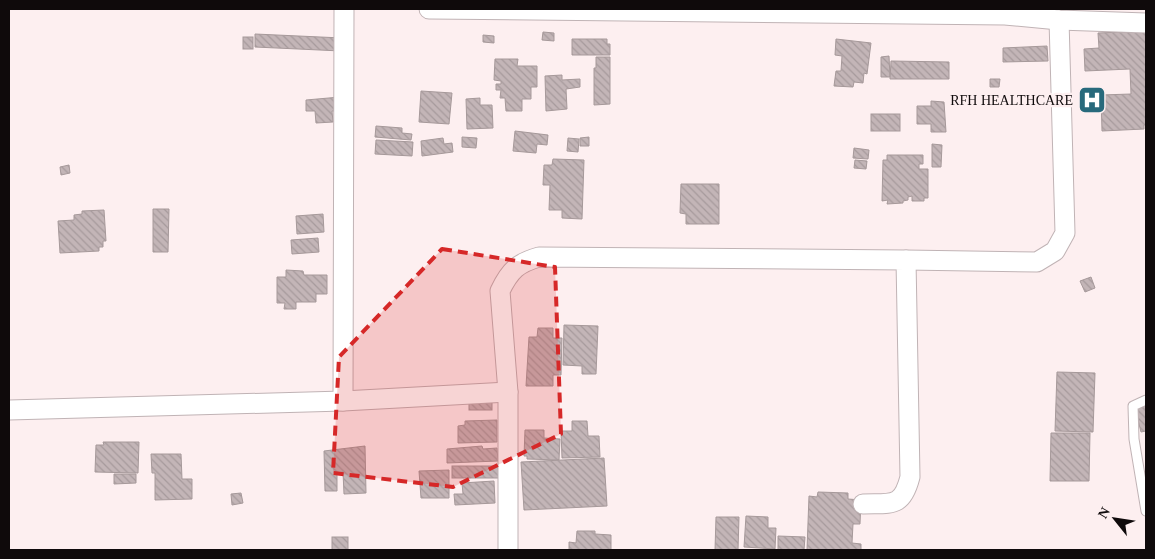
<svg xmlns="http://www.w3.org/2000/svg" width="1155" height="559" font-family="Georgia,serif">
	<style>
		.building { fill: url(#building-back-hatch); stroke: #a6999a }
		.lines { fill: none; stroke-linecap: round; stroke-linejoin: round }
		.lane-casing { stroke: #c0b3b5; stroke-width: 11 }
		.street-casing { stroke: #c0b3b5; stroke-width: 21 }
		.lane { stroke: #fff; stroke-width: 9 }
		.street { stroke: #fff; stroke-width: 19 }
		.marked { fill: #d62828; fill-opacity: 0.2; stroke: #d62828; stroke-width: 4; stroke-dasharray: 10 6; stroke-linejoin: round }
		.labels { text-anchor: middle; stroke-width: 4.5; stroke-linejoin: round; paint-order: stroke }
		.poi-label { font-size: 14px; fill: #0f0a0b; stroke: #fdeff0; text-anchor: end }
	</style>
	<defs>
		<pattern id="building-back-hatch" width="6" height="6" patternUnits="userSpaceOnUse" patternTransform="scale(1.25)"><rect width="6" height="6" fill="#c3b5b7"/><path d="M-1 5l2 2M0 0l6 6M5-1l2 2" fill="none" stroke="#a69a9c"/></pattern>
	</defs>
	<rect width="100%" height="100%" fill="#fdeff0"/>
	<g class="building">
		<path d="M1146 31V125H1144V129L1102 131 1101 95 1131 94 1130 69 1085 71 1084 49 1099 48 1098 33Z"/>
		<path d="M543 32 554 33V41L542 40Z"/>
		<path d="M255 34 342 38 341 51 255 47Z"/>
		<path d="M483 35 494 36V43L483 42Z"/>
		<rect x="243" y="37" width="10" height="12"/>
		<path d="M572 39H607V44H610V55H572Z"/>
		<path d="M836 39 871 43 867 74 864 73 863 83 854 82 853 87 834 86 836 71H841L842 56 835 55Z"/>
		<path d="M1047 46 1048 61 1003 62V48Z"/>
		<path d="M889 56 890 77H881V57Z"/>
		<path d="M596 57H610V104L594 105V68H596Z"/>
		<path d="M495 59H518L517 66H537V87H531V99H522V111H506L505 98H500L501 90H496V84H501V81L494 80Z"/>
		<path d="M891 61 949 62V79H890Z"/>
		<path d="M562 75V80L580 79V87L566 89 567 109 546 111 545 76Z"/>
		<path d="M990 79H1000L999 87H990Z"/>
		<path d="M421 91 452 93 449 124 419 122Z"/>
		<path d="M340 97 341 111H332L333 122 316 123 315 111H306V100Z"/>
		<path d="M480 98V105H492L493 128 467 129 466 99Z"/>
		<path d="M931 101 944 102 946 132H931V124H917V106H931Z"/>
		<rect x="871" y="114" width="29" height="17"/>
		<path d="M376 126 402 128V133L412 134 411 140 375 137Z"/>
		<path d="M515 131 548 135 547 145 537 144 536 153 513 151Z"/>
		<path d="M462 137 477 138 476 148 462 147Z"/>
		<path d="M589 137V146H580V138Z"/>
		<path d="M443 138 444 144 452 143 453 152 422 156 421 141Z"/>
		<path d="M568 138 579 139 578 152 567 151Z"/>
		<path d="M376 140 413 142 412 156 375 154Z"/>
		<path d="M932 144 942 145 941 167H932Z"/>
		<path d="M854 148 869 150 868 159 853 158Z"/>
		<path d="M887 155H923V164H919V169H928V198H924V201H912V196L908 197V200L903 201V203L887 204 888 200 882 201 883 160H887Z"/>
		<path d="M553 159 584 160 582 219 562 218V210H549L550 185H543L544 165H552Z"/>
		<path d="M855 160 867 161 866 169 854 168Z"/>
		<path d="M69 165 70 173 61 175 60 167Z"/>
		<path d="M681 184H719V224H686V214L680 213Z"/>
		<path d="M153 209H169L168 252H153Z"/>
		<path d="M104 210 106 241H103V247H99V251L60 253 58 221 74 220V215L82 214V211Z"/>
		<path d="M323 214 324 232 297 234 296 216Z"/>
		<path d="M318 238 319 252 292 254 291 240Z"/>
		<path d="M286 270 303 271 304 275H327V294H316V302H296V309H284L285 303H277V277H286Z"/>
		<path d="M1091 277 1095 288 1085 292 1080 281Z"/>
		<path d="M564 325 598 326 596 374H582V366L563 365Z"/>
		<path d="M538 328H553V338H562L561 375H553V386H526L529 337H537Z"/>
		<path d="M1057 372 1095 373 1093 432 1055 431Z"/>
		<rect x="469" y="397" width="23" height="13"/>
		<path d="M1146 405V431L1141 432 1135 408Z"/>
		<path d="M497 420V442L458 443V426L465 425V421Z"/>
		<path d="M572 421H587L588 436H599L600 457 562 458 561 431H572Z"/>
		<path d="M525 430H544V438L560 439 559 460 527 459V456H524Z"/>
		<path d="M1051 433H1090L1089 481H1050Z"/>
		<path d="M103 442H139L138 473 95 472 96 445H104Z"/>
		<path d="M365 446 366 493 344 494 343 472 337 473V491H325L324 451Z"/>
		<path d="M482 446 483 449 497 448 498 461 447 463V449Z"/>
		<path d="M151 454H181L182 479H192V499L155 500V473H152Z"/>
		<path d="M604 458 607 506 524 510 521 462Z"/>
		<rect x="452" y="466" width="49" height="12"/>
		<path d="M449 470V498H421L419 471Z"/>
		<path d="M114 474H136V483L114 484Z"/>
		<path d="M494 481 495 503 455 505 454 494H463L462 483Z"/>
		<path d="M818 492 848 493V499L861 500 860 524H853L852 543 861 544V550H807L809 496 817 497Z"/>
		<path d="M241 493 243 503 232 505 231 494Z"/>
		<path d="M746 516 768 517V528H776L775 549 744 547Z"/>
		<path d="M716 517H739L738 550H715Z"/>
		<path d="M577 531H595V534L611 535V550H569V542L576 543Z"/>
		<path d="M778 536 805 537 804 550H778Z"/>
		<rect x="332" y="537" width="16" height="13"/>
	</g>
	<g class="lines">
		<g class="lane-casing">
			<path id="lane" d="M1146 400 1133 406 1134 439 1146 511"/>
		</g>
		<g class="street-casing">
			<g id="street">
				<path d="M429 9 1005 15 1059 20 1146 23"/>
				<path d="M906 260 1037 262 1055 251 1065 233 1059 20"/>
				<path d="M343 401 344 9"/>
				<path d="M9 410 343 401 508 392"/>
				<path d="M508 550V392L500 291C510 270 518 263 539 257L906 260 910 477C902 508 892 503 863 504"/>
			</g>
		</g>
		<use href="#lane" class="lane"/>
		<use href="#street" class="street"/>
	</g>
	<path class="marked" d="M442 249 555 267 561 434 453 487 333 473 339 357Z"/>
	<defs>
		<g id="hospital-square" transform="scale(1.4375)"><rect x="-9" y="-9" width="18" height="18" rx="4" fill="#286a7c" stroke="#fdeff0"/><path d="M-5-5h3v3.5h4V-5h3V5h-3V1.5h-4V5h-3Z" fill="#fff"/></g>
	</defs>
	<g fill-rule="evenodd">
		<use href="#hospital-square" x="1092" y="100"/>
	</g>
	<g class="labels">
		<g class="poi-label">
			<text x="1073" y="105">RFH HEALTHCARE</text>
		</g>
	</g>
	<rect width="1155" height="559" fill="none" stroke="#0f0a0b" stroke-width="20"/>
	<g transform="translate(1115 519) rotate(300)" stroke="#fdeff0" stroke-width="4" paint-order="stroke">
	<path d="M0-4L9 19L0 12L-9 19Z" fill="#0f0a0b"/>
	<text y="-8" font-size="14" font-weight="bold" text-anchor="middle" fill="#0f0a0b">N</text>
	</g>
</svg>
